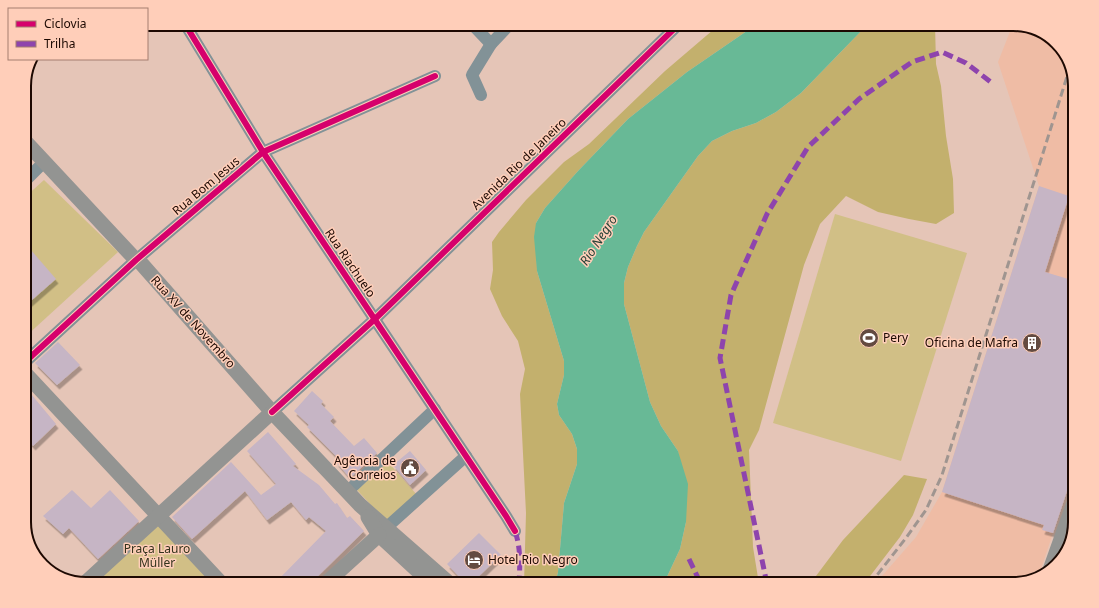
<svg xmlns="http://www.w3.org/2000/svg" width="1099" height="608" font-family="'Noto Sans',sans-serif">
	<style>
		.built { fill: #efbca5 }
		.green { fill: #d1bf86 }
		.forest { fill: #c3b06d }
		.water { fill: #68b996 }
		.building { fill: #c6b5c5; filter: url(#shadow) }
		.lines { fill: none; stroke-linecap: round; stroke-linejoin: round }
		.minor { stroke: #829297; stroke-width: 12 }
		.major { stroke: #939492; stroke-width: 15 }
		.rail { stroke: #9f9590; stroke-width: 3; stroke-dasharray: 8 4; stroke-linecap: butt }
		.quiet { stroke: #8e44ad; stroke-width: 5; stroke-dasharray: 10 5; stroke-linecap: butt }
		.cycleway-casing { stroke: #ffceb9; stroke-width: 8 }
		.cycleway { stroke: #d6006c; stroke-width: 6 }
		.labels { text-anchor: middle; stroke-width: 3; stroke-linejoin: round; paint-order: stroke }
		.street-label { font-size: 12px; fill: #1d0902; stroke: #ffceb9 }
		.poi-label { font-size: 12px; fill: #1d0902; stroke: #ffceb9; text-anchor: start }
		.park-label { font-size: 12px; fill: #33321b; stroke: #ffceb9 }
		.water-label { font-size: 13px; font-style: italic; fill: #274136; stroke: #ffceb9 }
		.rim { fill: none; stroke: #1d0902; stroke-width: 2 }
	</style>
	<defs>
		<filter id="shadow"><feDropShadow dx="2.5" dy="4.5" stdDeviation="0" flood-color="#0004"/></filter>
	</defs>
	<rect width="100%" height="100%" fill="#e5c5b7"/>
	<path class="built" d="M1013 24 1044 32 1067 55 1075 82V103L1070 119 1075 134V467L1041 569 1006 584H875L916 537 942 492 1039 186 998 62Z"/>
	<g class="green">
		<path d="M44 180 118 252 24 338V198Z"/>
		<path d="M835 214 967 253 901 461 773 423Z"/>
		<path d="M388 462 417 495 386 521 357 490Z"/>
		<path d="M158 518 222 584H86Z"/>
	</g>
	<g class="forest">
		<path d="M720 24H757L687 72 628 119 578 171 545 208 536 223 537 271 564 361V375L557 404 559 415 572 434 577 449V464L564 503 558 572 555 584H524L526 513 520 394 525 369 518 341 502 316 490 289 493 270 492 242 499 232 526 200 564 162 589 144 665 71Z"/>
		<path d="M868 24H935L936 64 941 86 946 136 953 179 954 213 936 224 909 219 878 212 846 196 820 224 804 265 759 430 749 450 753 547 759 584H667L665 581 680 549 686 522 678 451 661 426 650 402 624 304V283L628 267 637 246 644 232 698 156 712 141 732 131 756 123 776 112 801 93Z"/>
		<path d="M1075 103V134L1070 119Z"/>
		<path d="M904 475 927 479 913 515 900 537 864 584H810L843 540Z"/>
	</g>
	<path class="water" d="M757 24H868L801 93 776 112 756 123 732 131 712 141 698 156 644 232 637 246 628 267 624 283V304L650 402 661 426 678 451 688 484 686 522 680 549 665 581 667 584H555L558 572 564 503 577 464V449L572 434 559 415 557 404 564 375V361L537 271 534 237 536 223 545 208 578 171 628 119 687 72Z"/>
	<g class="building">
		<path d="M1039 186 1069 196 1045 272 1075 281V467L1053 533 1042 530 1044 525 942 492Z"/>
		<path d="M24 242 56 279 24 307Z"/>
		<path d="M58 342 80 365 57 385 35 363Z"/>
		<path d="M312 391 323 401 321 404 334 417 330 421 354 446 364 438 377 453 350 478 336 462 339 459 307 427 309 425 294 411Z"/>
		<path d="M31 394 56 424 33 446 24 436V400Z"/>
		<path d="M268 432 296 464 293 466 319 485 335 504 337 503 347 518 350 516 364 531 314 580 316 582V584H274L326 531 309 517 306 520 291 502 267 520 245 491 192 539 172 517 231 462 261 495 276 484 247 451Z"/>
		<path d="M410 451 426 470 410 485 393 465Z"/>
		<path d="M72 490 91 508 110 490 139 521 98 559 69 528 63 534 43 516Z"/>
		<path d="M479 533 501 555 476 579 481 584H466L447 564Z"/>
	</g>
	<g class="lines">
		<g class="minor">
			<path d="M185 24 263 152 506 516 515 531"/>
			<path d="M472 24 491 44 510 24"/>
			<path d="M481 95 472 75 491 44"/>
			<path d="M24 182 44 162"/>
			<path d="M24 363 136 260 263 152 435 76"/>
			<path d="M272 412 375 319 679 24"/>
			<path d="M348 491 435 409"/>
			<path d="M387 527 466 456"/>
		</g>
		<g class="major">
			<path d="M24 140 136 260 140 262 272 412 360 505 450 584"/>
			<path d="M24 372 222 584"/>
			<path d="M368 517 379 535 432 584"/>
			<path d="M1050 570 1075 500"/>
			<path d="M84 584 272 412"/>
			<path d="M325 584 379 535"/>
		</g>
		<g class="rail">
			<path d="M1026 581 1049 571"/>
			<path d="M870 584 906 538 926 510 942 475 1070 67"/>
		</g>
		<g class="quiet">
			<path d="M515 531C521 548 520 566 519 584"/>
			<path d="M689 559 699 580 702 584"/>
			<path d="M767 584 720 358 731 295 767 214 808 147 859 99 912 62 942 52 966 63 992 83"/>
		</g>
		<g class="cycleway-casing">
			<g id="cycleway">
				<path d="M185 24 263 152 506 516 515 531"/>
				<path d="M24 363 136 260 263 152 435 76"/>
				<path d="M272 412 375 319 679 24"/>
			</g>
		</g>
		<use href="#cycleway" class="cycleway"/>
	</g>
	<defs>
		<g id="stadium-disc" transform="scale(1)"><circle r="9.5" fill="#634b41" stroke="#ffceb9"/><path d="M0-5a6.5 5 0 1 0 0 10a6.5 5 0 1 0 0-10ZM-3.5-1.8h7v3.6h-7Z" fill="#fff"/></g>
		<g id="building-disc" transform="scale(1)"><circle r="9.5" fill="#634b41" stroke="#ffceb9"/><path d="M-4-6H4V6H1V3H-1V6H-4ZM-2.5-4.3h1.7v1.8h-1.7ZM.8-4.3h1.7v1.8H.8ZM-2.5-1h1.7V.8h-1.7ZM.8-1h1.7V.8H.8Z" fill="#fff"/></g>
		<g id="civic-disc" transform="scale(1)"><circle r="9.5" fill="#634b41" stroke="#ffceb9"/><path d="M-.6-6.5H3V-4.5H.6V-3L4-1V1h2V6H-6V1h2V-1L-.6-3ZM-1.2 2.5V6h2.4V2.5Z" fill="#fff"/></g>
		<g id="hotel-disc" transform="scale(1)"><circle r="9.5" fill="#634b41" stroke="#ffceb9"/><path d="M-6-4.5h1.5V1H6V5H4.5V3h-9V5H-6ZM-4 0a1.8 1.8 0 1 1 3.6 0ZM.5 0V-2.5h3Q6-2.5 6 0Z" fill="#fff"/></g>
	</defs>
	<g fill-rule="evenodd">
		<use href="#stadium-disc" x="869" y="338"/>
		<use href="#building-disc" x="1032" y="343"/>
		<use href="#civic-disc" x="410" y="468"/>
		<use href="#hotel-disc" x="474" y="560"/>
	</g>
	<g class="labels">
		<g class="street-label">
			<text transform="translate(519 164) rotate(-44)" y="4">Avenida Rio de Janeiro</text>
			<text transform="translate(206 186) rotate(-40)" y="4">Rua Bom Jesus</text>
			<text transform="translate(350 263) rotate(56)" y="4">Rua Riachuelo</text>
			<text transform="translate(193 322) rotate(48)" y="4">Rua XV de Novembro</text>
		</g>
		<g class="poi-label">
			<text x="883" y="342">Pery</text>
			<text x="1018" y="347" text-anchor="end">Oficina de Mafra</text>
			<text x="396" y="465" text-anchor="end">Agência de<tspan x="396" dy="14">Correios</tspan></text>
			<text x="488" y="564">Hotel Rio Negro</text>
		</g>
		<g class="park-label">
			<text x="157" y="553">Praça Lauro<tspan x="157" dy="14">Müller</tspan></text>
		</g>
		<g class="water-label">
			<text transform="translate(598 240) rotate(-57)" y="5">Rio Negro</text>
		</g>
	</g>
	<path d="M0 0H1099V608H0ZM86 31H1013A55 55 0 0 1 1068 86V522A55 55 0 0 1 1013 577H86A55 55 0 0 1 31 522V86A55 55 0 0 1 86 31Z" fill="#ffceb9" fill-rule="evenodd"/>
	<path class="rim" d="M86 31H1013A55 55 0 0 1 1068 86V522A55 55 0 0 1 1013 577H86A55 55 0 0 1 31 522V86A55 55 0 0 1 86 31Z"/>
	<rect x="8" y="8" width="140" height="52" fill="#ffceb9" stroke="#a57f70"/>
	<rect x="16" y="21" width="20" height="6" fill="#d6006c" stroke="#a57f70"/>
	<text x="44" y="28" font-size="12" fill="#1d0902">Ciclovia</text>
	<rect x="16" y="41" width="20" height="6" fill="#8e44ad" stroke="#a57f70"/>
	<text x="44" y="48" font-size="12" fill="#1d0902">Trilha</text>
</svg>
